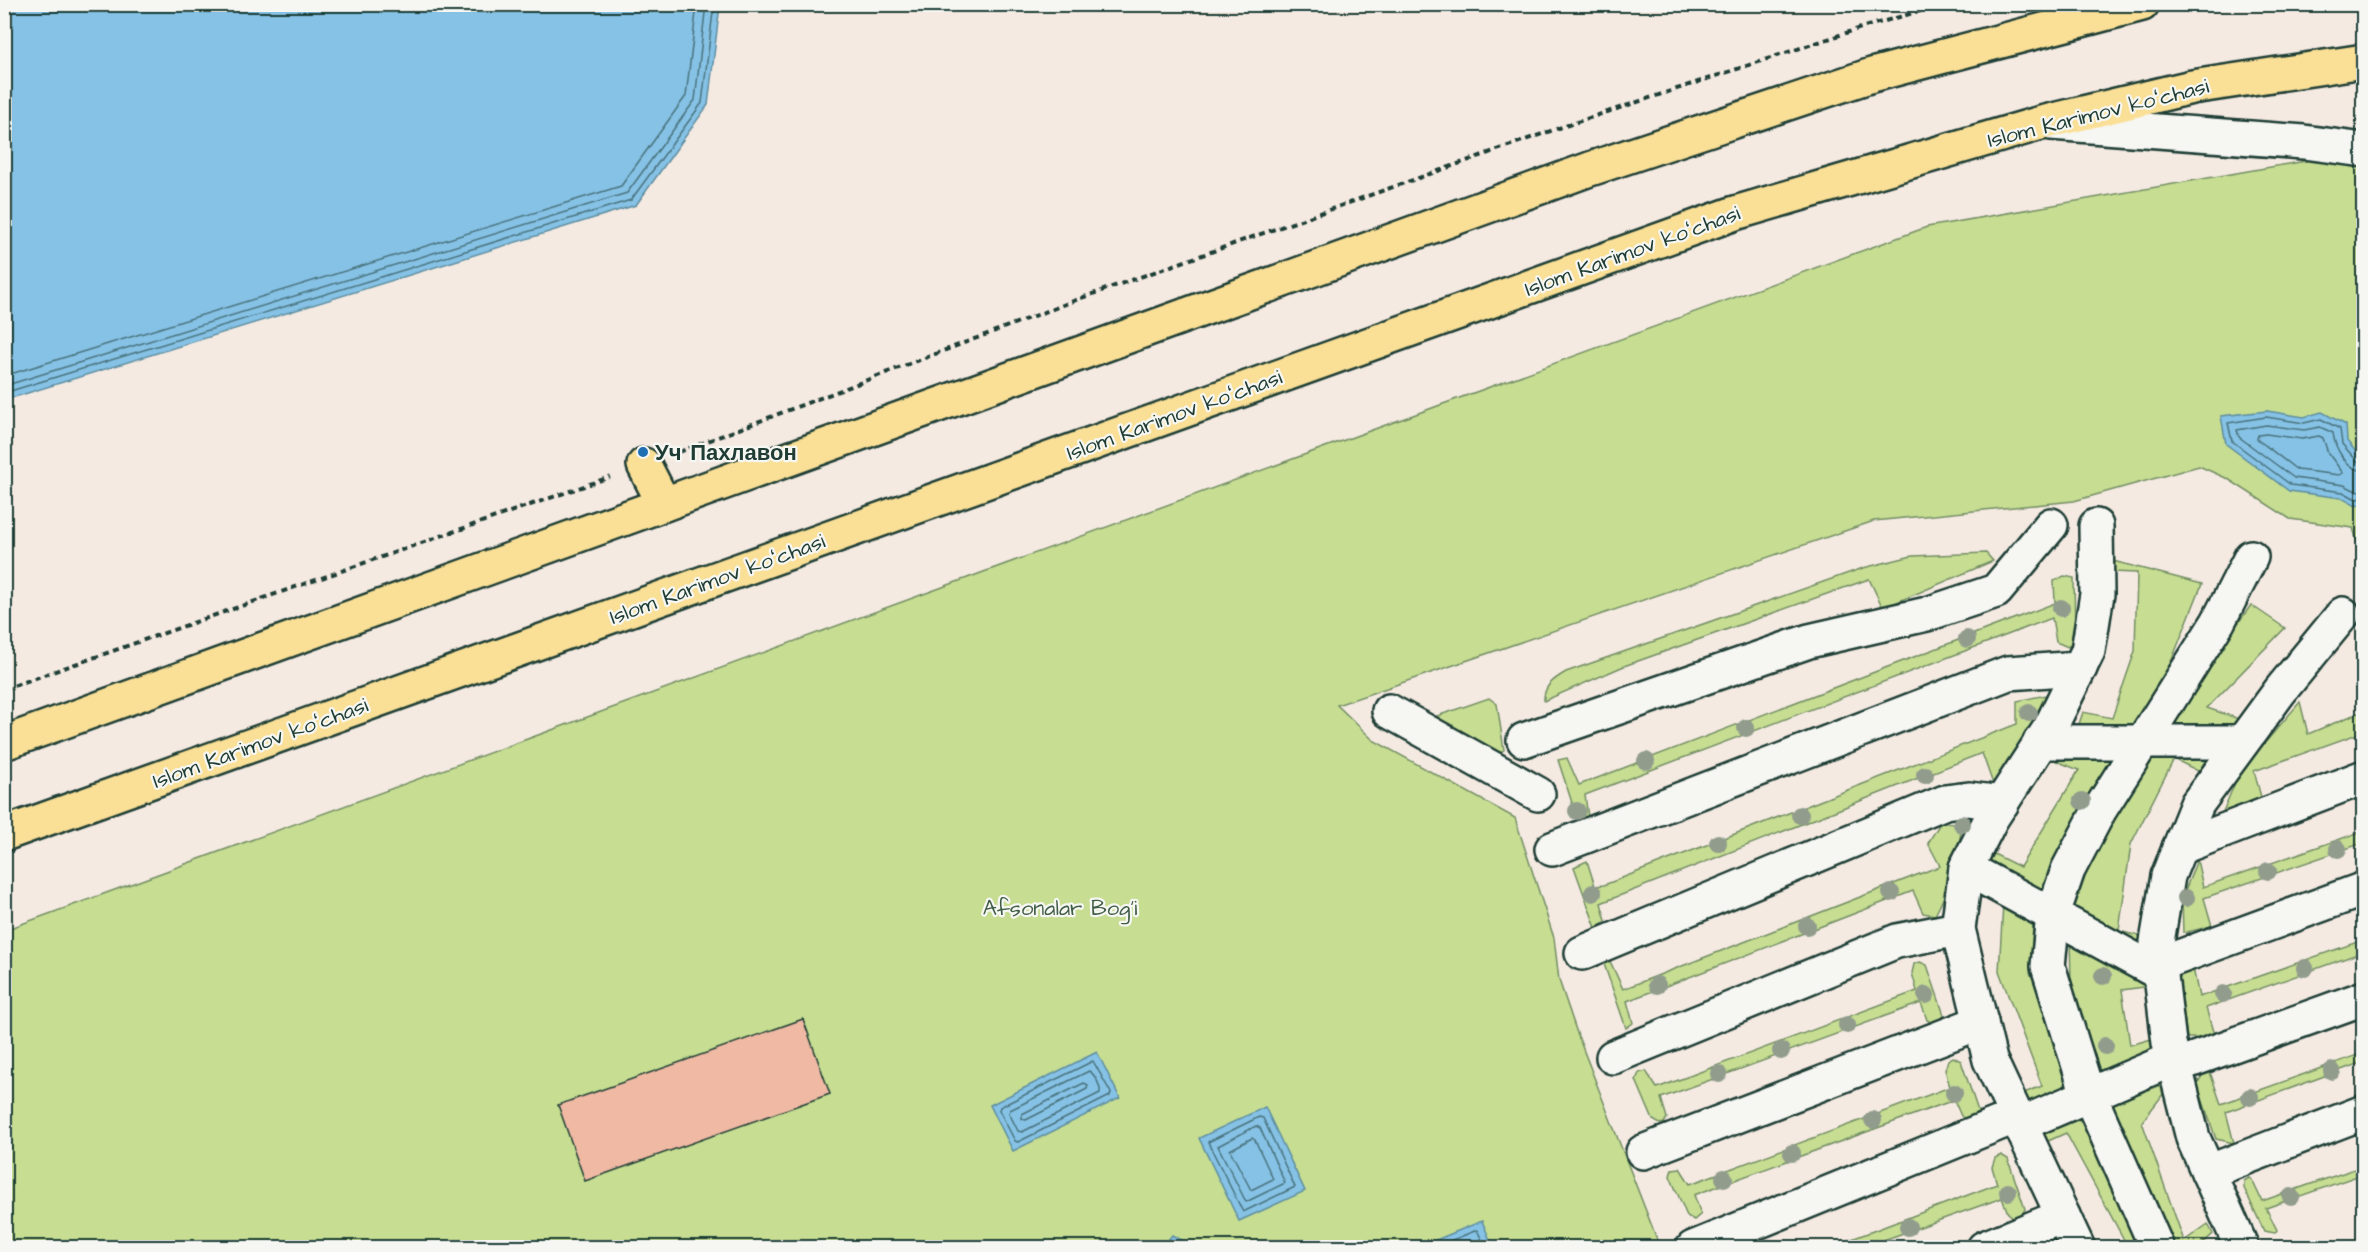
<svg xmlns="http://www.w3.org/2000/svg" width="2368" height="1252" font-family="'Architects Daughter',sans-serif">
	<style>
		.green { fill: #c6dd92; stroke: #728d63; stroke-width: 1.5 }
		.water { fill: #86c2e6; stroke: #5d8d9f; stroke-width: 1.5 }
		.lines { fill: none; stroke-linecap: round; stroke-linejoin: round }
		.shore { stroke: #48727b; stroke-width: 1.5 }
		.building { fill: #f0b9a4; stroke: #1f3d34; stroke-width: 1.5 }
		.minor-casing { stroke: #1f3d34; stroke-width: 38 }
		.major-casing { stroke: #1f3d34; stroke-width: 38 }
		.path { stroke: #1f3d34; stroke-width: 4; stroke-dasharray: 6 4.5; stroke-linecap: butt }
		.minor { stroke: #f6f6f2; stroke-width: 33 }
		.major { stroke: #fadf96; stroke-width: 33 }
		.tree { fill: #919c8d }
		.poi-dot { fill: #1f6fb2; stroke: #f6f6f2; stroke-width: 2 }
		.labels { text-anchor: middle; stroke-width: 4.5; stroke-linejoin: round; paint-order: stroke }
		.street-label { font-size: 22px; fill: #1f3d34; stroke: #f6f6f2 }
		.poi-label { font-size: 22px; font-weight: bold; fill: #1f3d34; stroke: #f6f6f2; text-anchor: start }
		.park-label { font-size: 22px; fill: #405d47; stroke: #f6f6f2 }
	</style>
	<rect width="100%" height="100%" fill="#f5eae2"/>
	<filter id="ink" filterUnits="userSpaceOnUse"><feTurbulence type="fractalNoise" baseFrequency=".0167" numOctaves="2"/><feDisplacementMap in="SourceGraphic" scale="12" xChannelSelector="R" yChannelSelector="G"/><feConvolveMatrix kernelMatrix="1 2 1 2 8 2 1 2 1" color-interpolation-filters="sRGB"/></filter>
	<g filter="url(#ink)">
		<g class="green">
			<path d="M2363 151V561L2353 528 2290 519 2228 479 2199 466 2074 501 1874 521 1337 705 1373 740 1515 818 1554 938 1559 980 1578 1036 1660 1247 5 1248V930L1927 227Z"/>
			<path d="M1986 553 1993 561 1883 608 1869 579 1624 666 1544 701C1543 686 1554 679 1566 672L1863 568 1912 556Z"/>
			<path d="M2113 561 2202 584 2171 662 2135 730 2076 733 2083 712 2112 718 2135 651 2137 573 2111 572Z"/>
			<path d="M2064 576 2074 578 2075 637 2068 647 2056 642 2052 618 1585 795 1588 817 1579 824 1558 760 1567 758 1579 785 2055 603 2054 581Z"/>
			<path d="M2251 605 2285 628 2207 708 2239 719 2229 733 2161 731Z"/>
			<path d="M2051 694 2023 742 1993 784 1982 753 1601 903 1606 921 1596 928 1574 867 1587 861 1595 886 1604 885 2017 724V701Z"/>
			<path d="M1489 698 1497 704 1504 750 1497 755 1438 726 1437 716Z"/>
			<path d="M2300 702 2308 734 2363 711V732L2254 771 2261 797 2222 814 2239 773Z"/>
			<path d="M2210 748 2200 772 2174 759 2131 844 2119 931 2151 939 2143 951 2073 909 2098 840 2149 751Z"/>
			<path d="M2057 754H2117L2041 895 1986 864 1992 853 2020 867 2079 770 2056 761Z"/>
			<path d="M1940 823 1962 824C1958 855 1950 888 1935 915L1923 913 1913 891 1627 1001 1633 1023 1626 1028 1604 964 1609 959 1623 989 1940 866 1928 843Z"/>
			<path d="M2363 831V843L2204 898 2212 926 2183 933 2182 898 2197 860 2203 887Z"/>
			<path d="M1973 892 2034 911 2030 972 2075 1084 2023 1105 2016 1096 2042 1086 1999 971 2003 904Z"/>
			<path d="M2070 933 2151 986 2122 990 2130 1045 2155 1038 2156 1052 2100 1076 2084 1035 2071 986Z"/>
			<path d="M2363 940V952L2206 1008 2215 1038H2187L2178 976 2193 968 2199 997Z"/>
			<path d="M1920 962 1927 965 1944 1015 1940 1023 1934 1024 1927 1020 1921 1003 1661 1098 1667 1118 1664 1123 1660 1124 1653 1120 1636 1080 1639 1073 1646 1071 1657 1088 1917 991 1912 973 1914 964Z"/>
			<path d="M2363 1053V1062L2226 1112 2234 1143 2216 1139 2197 1084 2208 1066 2221 1104Z"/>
			<path d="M1953 1057 1961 1061 1978 1111 1973 1119 1967 1120 1961 1116 1954 1100 1694 1195 1701 1214 1694 1220 1687 1216 1670 1176 1672 1169 1680 1168 1690 1184 1950 1087 1945 1070 1948 1060Z"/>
			<path d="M2164 1084 2167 1089 2142 1122 2184 1241 2208 1224 2213 1234 2199 1247H2172L2109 1105Z"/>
			<path d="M2091 1115 2149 1247H2128L2066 1133 2046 1142 2041 1134Z"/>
			<path d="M2001 1155 2008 1159 2025 1209 2021 1217 2014 1218 2008 1213 2002 1198 1864 1247 1828 1248 1997 1184 1992 1167 1995 1158Z"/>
			<path d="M2363 1166V1174L2266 1208 2277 1230 2275 1233 2264 1231 2244 1188V1181L2249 1178 2252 1180 2262 1201Z"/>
		</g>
		<g class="water">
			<path d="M5 4H720V5L708 105 636 205 5 400Z"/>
			<path d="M2267 411 2304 417 2322 412 2346 425 2347 441 2363 460V503L2356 506 2342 498 2289 491 2226 444 2221 416Z"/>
			<path d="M1097 1052 1120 1098 1013 1151 990 1105Z"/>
			<path d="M1265 1107 1305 1191 1239 1221 1199 1138Z"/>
			<path d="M1482 1221 1493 1247H1419Z"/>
			<path d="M1172 1235 1195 1247H1163Z"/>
		</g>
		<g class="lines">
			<g class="shore">
				<path d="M4 376 621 186 686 96 697 4"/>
				<path d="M4 386 627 193 695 100 706 4"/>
				<path d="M4 393 631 200 702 103 714 4"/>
				<path d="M2266 434 2302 439 2319 436 2323 438 2328 453 2343 473 2340 475 2297 470 2257 439 2258 435Z"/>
				<path d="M2364 463 2357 461 2342 444 2340 429 2321 419 2304 423 2266 417 2228 423 2232 441 2291 485 2343 492 2356 499 2364 498"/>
				<path d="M2364 471C2346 469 2335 449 2333 433L2320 427 2304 430 2266 425 2237 430 2239 437 2294 478 2344 485 2356 491 2364 490"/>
				<path d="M1093 1061 1111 1093 1110 1096 1018 1142 1015 1141 999 1110 1000 1107Z"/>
				<path d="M1089 1071C1095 1074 1101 1087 1100 1093L1022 1132 1018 1131 1009 1113 1010 1110Z"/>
				<path d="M1084 1083 1088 1085 1087 1089 1026 1120 1022 1119V1114Z"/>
				<path d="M1259 1117 1263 1118 1295 1187 1243 1212 1208 1142Z"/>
				<path d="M1256 1126 1260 1128 1285 1183 1246 1202 1218 1146Z"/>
				<path d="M1252 1138 1255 1140 1273 1179 1251 1190 1230 1150Z"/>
				<path d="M1433 1248 1477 1230 1486 1248"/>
			</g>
		</g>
		<path class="building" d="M803 1019 830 1094 585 1181 558 1105Z"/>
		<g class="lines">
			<g class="minor-casing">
				<g id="minor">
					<path d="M2051 123 2304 142 2364 150"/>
					<path d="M1389 711 1538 794"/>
					<path d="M1524 740 1809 641 1927 614 1996 591 2051 525"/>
					<path d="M2040 742H2242"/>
					<path d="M2179 848 2364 777"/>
					<path d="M1552 849 2008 673 2080 668"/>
					<path d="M1966 868 2161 974"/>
					<path d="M1582 953 1945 802 1969 799 2002 803"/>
					<path d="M2160 964 2364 889"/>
					<path d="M1613 1057 1897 941 1958 929"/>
					<path d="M2175 1066 2364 998"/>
					<path d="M2021 1124 2173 1059"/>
					<path d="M1643 1152 1981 1022"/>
					<path d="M2208 1172 2364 1112"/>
					<path d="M1693 1248 2017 1116"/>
					<path d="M1984 1248 2063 1216"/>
					<path d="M2078 1248 1990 1060 1958 929 1966 868 1991 819 2050 728 2088 651 2097 594 2096 526"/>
					<path d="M2157 1248 2085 1085 2048 966 2053 914 2068 870 2099 811 2218 622 2251 557"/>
					<path d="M2242 1248 2193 1138 2169 1043 2157 942 2168 876 2197 804 2280 691 2343 614"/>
				</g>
			</g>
			<g class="major-casing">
				<g id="major">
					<path d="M644 465 664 504"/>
					<path d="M4 743 1590 169 1872 75 2142 4"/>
					<path d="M4 834 1735 213 2041 123 2192 87 2364 61"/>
				</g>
			</g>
			<g class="path">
				<path d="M679 452 1084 297 1559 128 1864 27 1945 4"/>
				<path d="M4 689 610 477"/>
			</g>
			<use href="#minor" class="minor"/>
			<use href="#major" class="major"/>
		</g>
		<g class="tree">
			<circle cx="2061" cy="608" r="9"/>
			<circle cx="1967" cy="639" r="9"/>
			<circle cx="2029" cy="713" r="9"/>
			<circle cx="1746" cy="728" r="9"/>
			<circle cx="1646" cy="761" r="9"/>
			<circle cx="1925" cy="775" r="9"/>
			<circle cx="2082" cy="801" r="9"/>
			<circle cx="1577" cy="811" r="9"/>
			<circle cx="1800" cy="815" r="9"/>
			<circle cx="1962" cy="824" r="9"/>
			<circle cx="1718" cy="843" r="9"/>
			<circle cx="2338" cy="849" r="9"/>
			<circle cx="2268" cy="871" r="9"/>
			<circle cx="1593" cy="893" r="9"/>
			<circle cx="1891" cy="893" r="9"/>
			<circle cx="2186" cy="898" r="9"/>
			<circle cx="1807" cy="926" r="9"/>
			<circle cx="2305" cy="968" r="9"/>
			<circle cx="2103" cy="976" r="9"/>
			<circle cx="1657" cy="985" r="9"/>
			<circle cx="2223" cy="994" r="9"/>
			<circle cx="1926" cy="995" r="9"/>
			<circle cx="1847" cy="1025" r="9"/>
			<circle cx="2105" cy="1046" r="9"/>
			<circle cx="1781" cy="1051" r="9"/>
			<circle cx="2332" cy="1071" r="9"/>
			<circle cx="1719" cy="1074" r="9"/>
			<circle cx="1954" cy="1093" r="9"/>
			<circle cx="2250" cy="1097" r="9"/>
			<circle cx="1873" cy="1120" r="9"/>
			<circle cx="1792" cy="1153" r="9"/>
			<circle cx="1724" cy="1178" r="9"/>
			<circle cx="2008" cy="1192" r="9"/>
			<circle cx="2291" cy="1197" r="9"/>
			<circle cx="1908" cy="1227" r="9"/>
		</g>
	</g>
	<circle class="poi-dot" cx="643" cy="452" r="6"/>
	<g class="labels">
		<g class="street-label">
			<text transform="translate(2098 112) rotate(-14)" y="8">Islom Karimov koʻchasi</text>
			<text transform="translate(1632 250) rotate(-20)" y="8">Islom Karimov koʻchasi</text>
			<text transform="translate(1174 414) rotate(-20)" y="8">Islom Karimov koʻchasi</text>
			<text transform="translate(717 578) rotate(-20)" y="8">Islom Karimov koʻchasi</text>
			<text transform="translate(260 742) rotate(-20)" y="8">Islom Karimov koʻchasi</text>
		</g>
		<g class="poi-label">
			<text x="655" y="460">Уч Пахлавон</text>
		</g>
		<g class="park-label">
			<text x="1060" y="915">Afsonalar Bog'i</text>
		</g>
	</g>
	<rect width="2368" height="1252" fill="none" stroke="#f6f6f2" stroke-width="24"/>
	<rect x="12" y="12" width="2344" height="1228" fill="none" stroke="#1f3d34" stroke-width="2" filter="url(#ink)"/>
</svg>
